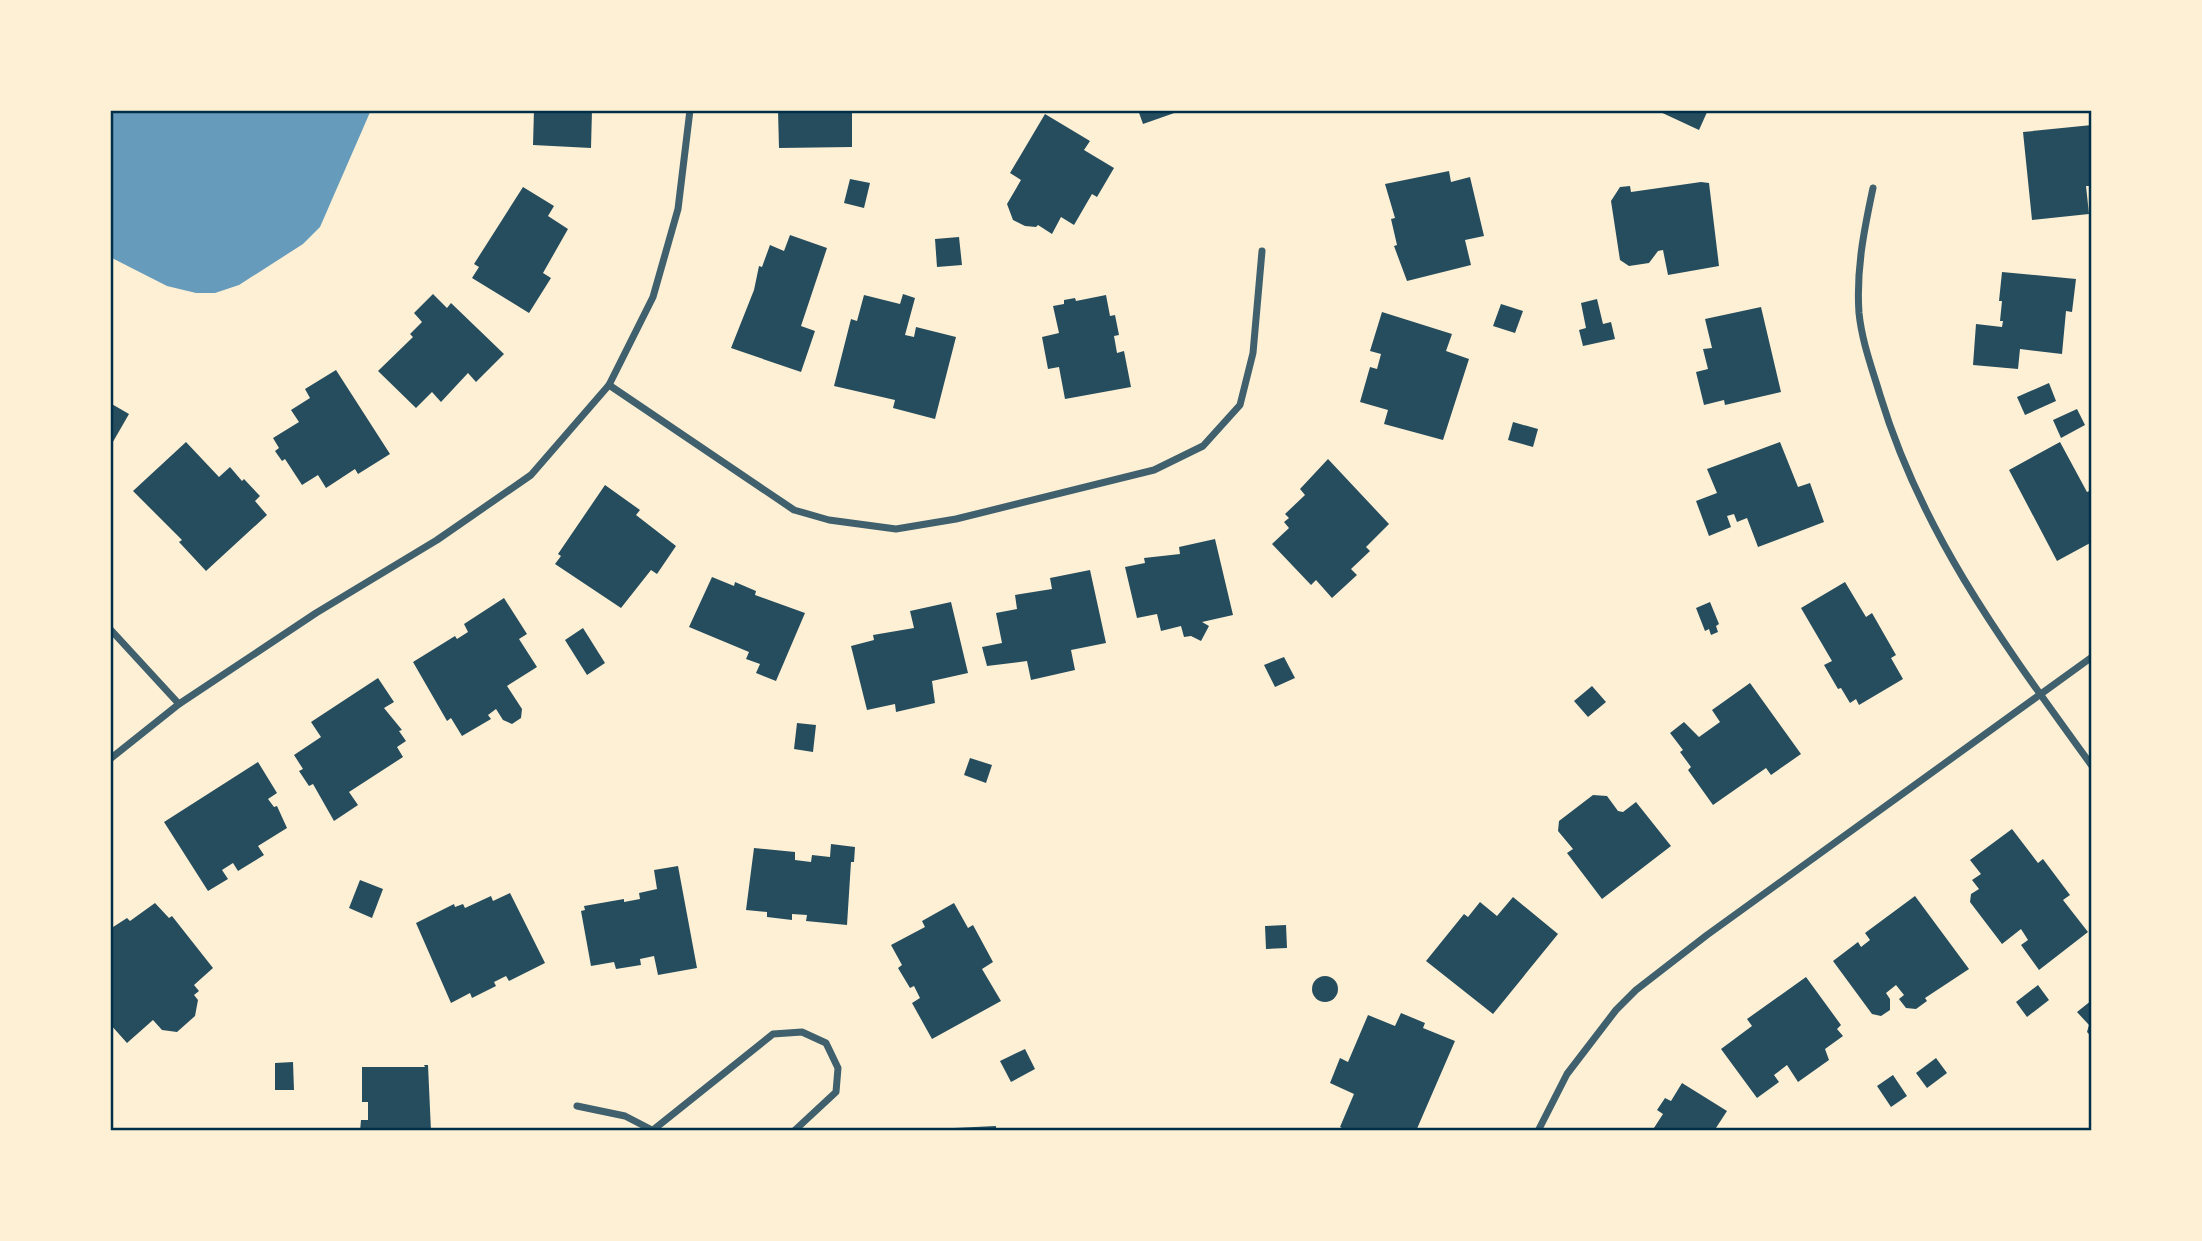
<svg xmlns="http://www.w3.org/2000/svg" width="2202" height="1241" font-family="Karla,sans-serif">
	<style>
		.water { fill: #669bbc }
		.building { fill: #264d5e }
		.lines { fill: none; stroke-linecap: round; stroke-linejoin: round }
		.minor { stroke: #3f606c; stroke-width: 7 }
		.neatline { fill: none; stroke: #003049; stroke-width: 2.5 }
	</style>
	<rect width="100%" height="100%" fill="#fdf0d5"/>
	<path class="water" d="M110 110H371L320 227 303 244 239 285 215 293H196L167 286 110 257Z"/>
	<g class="building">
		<path d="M534 110H592L591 148 533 145Z"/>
		<path d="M778 110H852V147L779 148Z"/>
		<path d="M1138 110H1180V111L1143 124Z"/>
		<path d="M1656 110H1708L1699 130Z"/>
		<path d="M1045 114 1090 141 1084 150 1114 168 1097 197 1092 194 1074 225 1061 217 1052 234 1038 225 1036 227 1025 226 1013 220 1007 204 1021 180 1010 173Z"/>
		<path d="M2092 125V186H2086L2089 214 2032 220 2023 132Z"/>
		<path d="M1449 171 1451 182 1470 177 1484 236 1465 240 1471 265 1407 281 1394 246 1397 245 1391 219 1395 218 1385 184Z"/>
		<path d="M850 179 870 183 864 208 844 203Z"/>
		<path d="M1701 182 1709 183 1719 266 1668 275 1663 250 1658 251 1649 263 1629 266 1620 260 1611 201 1620 187 1630 186 1631 192Z"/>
		<path d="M523 187 554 206 548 216 568 229 543 273 551 278 529 313 472 278 479 267 474 264Z"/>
		<path d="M790 235 827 248 801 326 815 331 801 372 731 348 754 290 759 266 762 267 770 245 784 251Z"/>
		<path d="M959 237 962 265 937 267 935 239Z"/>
		<path d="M2002 272 2076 279 2072 312 2066 311 2062 354 2020 349 2018 369 1973 365 1976 324 2002 327 2003 321H2000L2002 301H1999Z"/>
		<path d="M433 294 447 308 451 303 504 354 476 382 468 373 441 402 432 392 416 408 378 371 413 337 410 334 422 322 414 313Z"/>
		<path d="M903 294 915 298 905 335 914 337 916 327 956 337 935 419 893 408 895 400 834 386 851 319 857 321 864 295 900 304Z"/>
		<path d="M1106 295 1110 316 1115 315 1119 335 1114 336 1117 353 1124 351 1131 387 1065 399 1059 367 1048 369 1042 337 1059 333 1053 306 1064 304V300L1075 298 1076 301Z"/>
		<path d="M1597 299 1603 324 1611 322 1615 339 1583 346 1579 330 1586 328 1581 303Z"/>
		<path d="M1501 304 1523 311 1515 333 1493 326Z"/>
		<path d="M1761 307 1781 392 1725 405 1724 400 1704 405 1696 372 1708 369 1703 349 1712 348 1705 319Z"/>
		<path d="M1382 312 1452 334 1446 351 1469 359 1443 440 1384 424 1388 410 1360 402 1370 367 1377 369 1381 354 1370 351Z"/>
		<path d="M336 370 390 454 358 474 355 469 326 488 318 475 302 485 285 459 282 461 275 451 279 448 273 438 299 422 291 410 310 398 305 389Z"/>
		<path d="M2049 383 2056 401 2025 415 2017 397Z"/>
		<path d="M110 403 129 414 110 447Z"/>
		<path d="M2077 409 2085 425 2061 438 2053 420Z"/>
		<path d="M1513 422 1538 429 1533 447 1508 440Z"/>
		<path d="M186 442 219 477 230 467 242 481 244 479 260 496 255 501 267 515 206 571 179 542 182 540 133 491Z"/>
		<path d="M1780 442 1798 487 1810 483 1824 522 1758 547 1747 518 1737 522 1734 514 1727 516 1731 527 1709 536 1696 501 1717 493 1707 469Z"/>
		<path d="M2060 442 2087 492 2092 490V542L2057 561 2009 470Z"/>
		<path d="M1328 459 1389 524 1366 547 1370 551 1351 569 1357 575 1332 598 1316 580 1311 585 1272 544 1289 528 1284 522 1289 518 1285 514 1305 495 1300 489Z"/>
		<path d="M605 485 640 510 636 515 676 546 657 574 651 570 621 608 555 564 561 556 558 554Z"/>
		<path d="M1215 539 1233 615 1202 622 1209 626 1201 641 1191 636 1184 637 1181 626 1161 631 1157 614 1137 618 1125 567 1145 563 1144 558 1180 554 1179 547Z"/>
		<path d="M1090 570 1106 643 1071 650 1075 670 1031 680 1027 661 987 666 982 647 1002 643 996 613 1017 609 1015 595 1052 589 1050 578Z"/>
		<path d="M712 577 734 586 735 582 756 591 755 595 805 613 776 681 756 673 760 664 746 659 749 652 689 627Z"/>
		<path d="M1845 582 1866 617 1872 613 1896 655 1891 658 1903 679 1859 705 1856 699 1850 703 1841 688 1838 689 1824 665 1832 661 1801 608Z"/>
		<path d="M504 598 527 634 519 639 537 667 507 686 522 709 521 718 512 724 503 720 496 709 488 715 491 719 462 736 451 718 447 721 413 662 455 636 457 639 468 632 464 624Z"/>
		<path d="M951 602 968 673 932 681 935 703 896 712 895 704 867 710 851 646 874 640 873 635 914 628 910 611Z"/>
		<path d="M1710 602 1719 624 1716 626 1718 632 1711 635 1709 629 1705 631 1696 608Z"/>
		<path d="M583 628 605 663 587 675 565 640Z"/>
		<path d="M1284 657 1295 678 1275 687 1264 665Z"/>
		<path d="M378 678 394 702 384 708 402 730 399 731 406 741 397 747 403 757 349 792 358 805 334 821 313 784 309 786 299 771 303 769 294 755 321 737 311 722Z"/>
		<path d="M1750 683 1801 754 1771 775 1766 768 1713 805 1688 770 1691 767 1680 752 1683 750 1670 733 1684 722 1699 737 1720 722 1712 710Z"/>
		<path d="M1592 686 1606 702 1588 717 1574 701Z"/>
		<path d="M797 723 816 725 813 752 794 749Z"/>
		<path d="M970 758 992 765 986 783 964 775Z"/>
		<path d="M258 762 277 793 268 799 274 807 277 806 287 828 258 846 264 855 238 871 233 863 222 870 228 879 208 891 164 822Z"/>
		<path d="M1593 795 1607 796 1618 811 1623 812 1636 802 1671 846 1602 899 1567 853 1573 849 1558 831 1559 821Z"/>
		<path d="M2012 829 2038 863 2043 859 2070 895 2063 900 2088 932 2039 970 2021 945 2028 940 2021 929 2002 944 1970 902 1971 894 1979 889 1972 880 1981 874 1970 860Z"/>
		<path d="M831 844 855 847 854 862H851L847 925 806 921 807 915 792 914V920L767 917V912L746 910 754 848 795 852V860L811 862 812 855 830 857Z"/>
		<path d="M678 866 697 968 658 975 654 956 640 959 641 965 616 969 614 962 591 966 581 911 585 910 584 906 624 899V902L640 899 639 893 657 889 654 870Z"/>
		<path d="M360 880 383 889 372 918 349 908Z"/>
		<path d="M510 893 545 963 509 981 506 976 494 982 496 986 472 998 470 993 451 1003 416 923 454 904 455 907 463 904 465 908 491 896 493 901Z"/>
		<path d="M1915 896 1969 969 1925 998 1927 1001 1916 1009 1906 1008 1899 999 1904 995 1896 985 1886 993 1890 999V1010L1881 1016 1872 1014 1833 961 1858 942 1861 947 1870 940 1865 933Z"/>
		<path d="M1513 897 1558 934 1493 1014 1426 961 1464 914 1468 917 1480 902 1497 916Z"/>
		<path d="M155 903 169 918 172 916 213 968 194 985 199 991 194 995 198 1000 195 1016 177 1032 162 1030 153 1020 127 1043 110 1024V929L127 918 130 921Z"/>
		<path d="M954 903 968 928 973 925 993 962 982 969 1001 1001 932 1039 912 1003 920 998 914 986 910 988 898 968 902 965 891 945 925 927 922 921Z"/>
		<path d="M1286 925 1287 948 1266 949 1265 926Z"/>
		<circle cx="1325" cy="989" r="13"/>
		<path d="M1806 977 1841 1025 1837 1029 1843 1036 1825 1049 1829 1060 1798 1082 1787 1065 1774 1075 1779 1082 1757 1098 1721 1049 1752 1026 1747 1019Z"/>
		<path d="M2038 985 2049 1000 2027 1017 2016 1002Z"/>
		<path d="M2092 1000V1037L2087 1032 2089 1025 2077 1012Z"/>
		<path d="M1401 1013 1425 1023 1423 1028 1455 1041 1416 1131H1348L1340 1127 1354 1094 1330 1083 1340 1058 1348 1062 1368 1015 1395 1026Z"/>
		<path d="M1025 1049 1035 1069 1011 1082 1000 1061Z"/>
		<path d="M1936 1058 1947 1073 1927 1088 1916 1073Z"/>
		<path d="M293 1062 294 1090H275V1063Z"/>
		<path d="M424 1065H428L431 1131H360L361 1120H368V1102H362V1067H425Z"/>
		<path d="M1893 1075 1907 1096 1891 1107 1877 1086Z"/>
		<path d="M1682 1083 1727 1111 1714 1131H1652L1663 1114 1657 1110 1665 1098 1671 1101Z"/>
		<path d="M996 1126V1131H954V1128Z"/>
	</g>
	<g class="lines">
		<g class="minor">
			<path d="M1873 188C1864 230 1856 270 1859 313 1862 342 1872 368 1880 395 1923 537 2006 647 2092 766"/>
			<path d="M609 385 794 510 829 520 896 529 956 519 1154 470 1203 446 1240 405 1253 353 1262 251"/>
			<path d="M110 629 179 704"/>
			<path d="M110 759 179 704 316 613 437 540 531 475 609 385 653 297 678 209 690 110"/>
			<path d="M577 1106 625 1116 654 1131"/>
			<path d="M653 1130 773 1034 802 1032 826 1043 838 1068 836 1092 794 1131"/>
			<path d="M1538 1131 1567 1074 1616 1010 1636 990 1707 935 2092 657"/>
		</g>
	</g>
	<rect width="2202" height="1241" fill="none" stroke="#fdf0d5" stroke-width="224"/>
	<rect x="112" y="112" width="1978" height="1017" class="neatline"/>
</svg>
